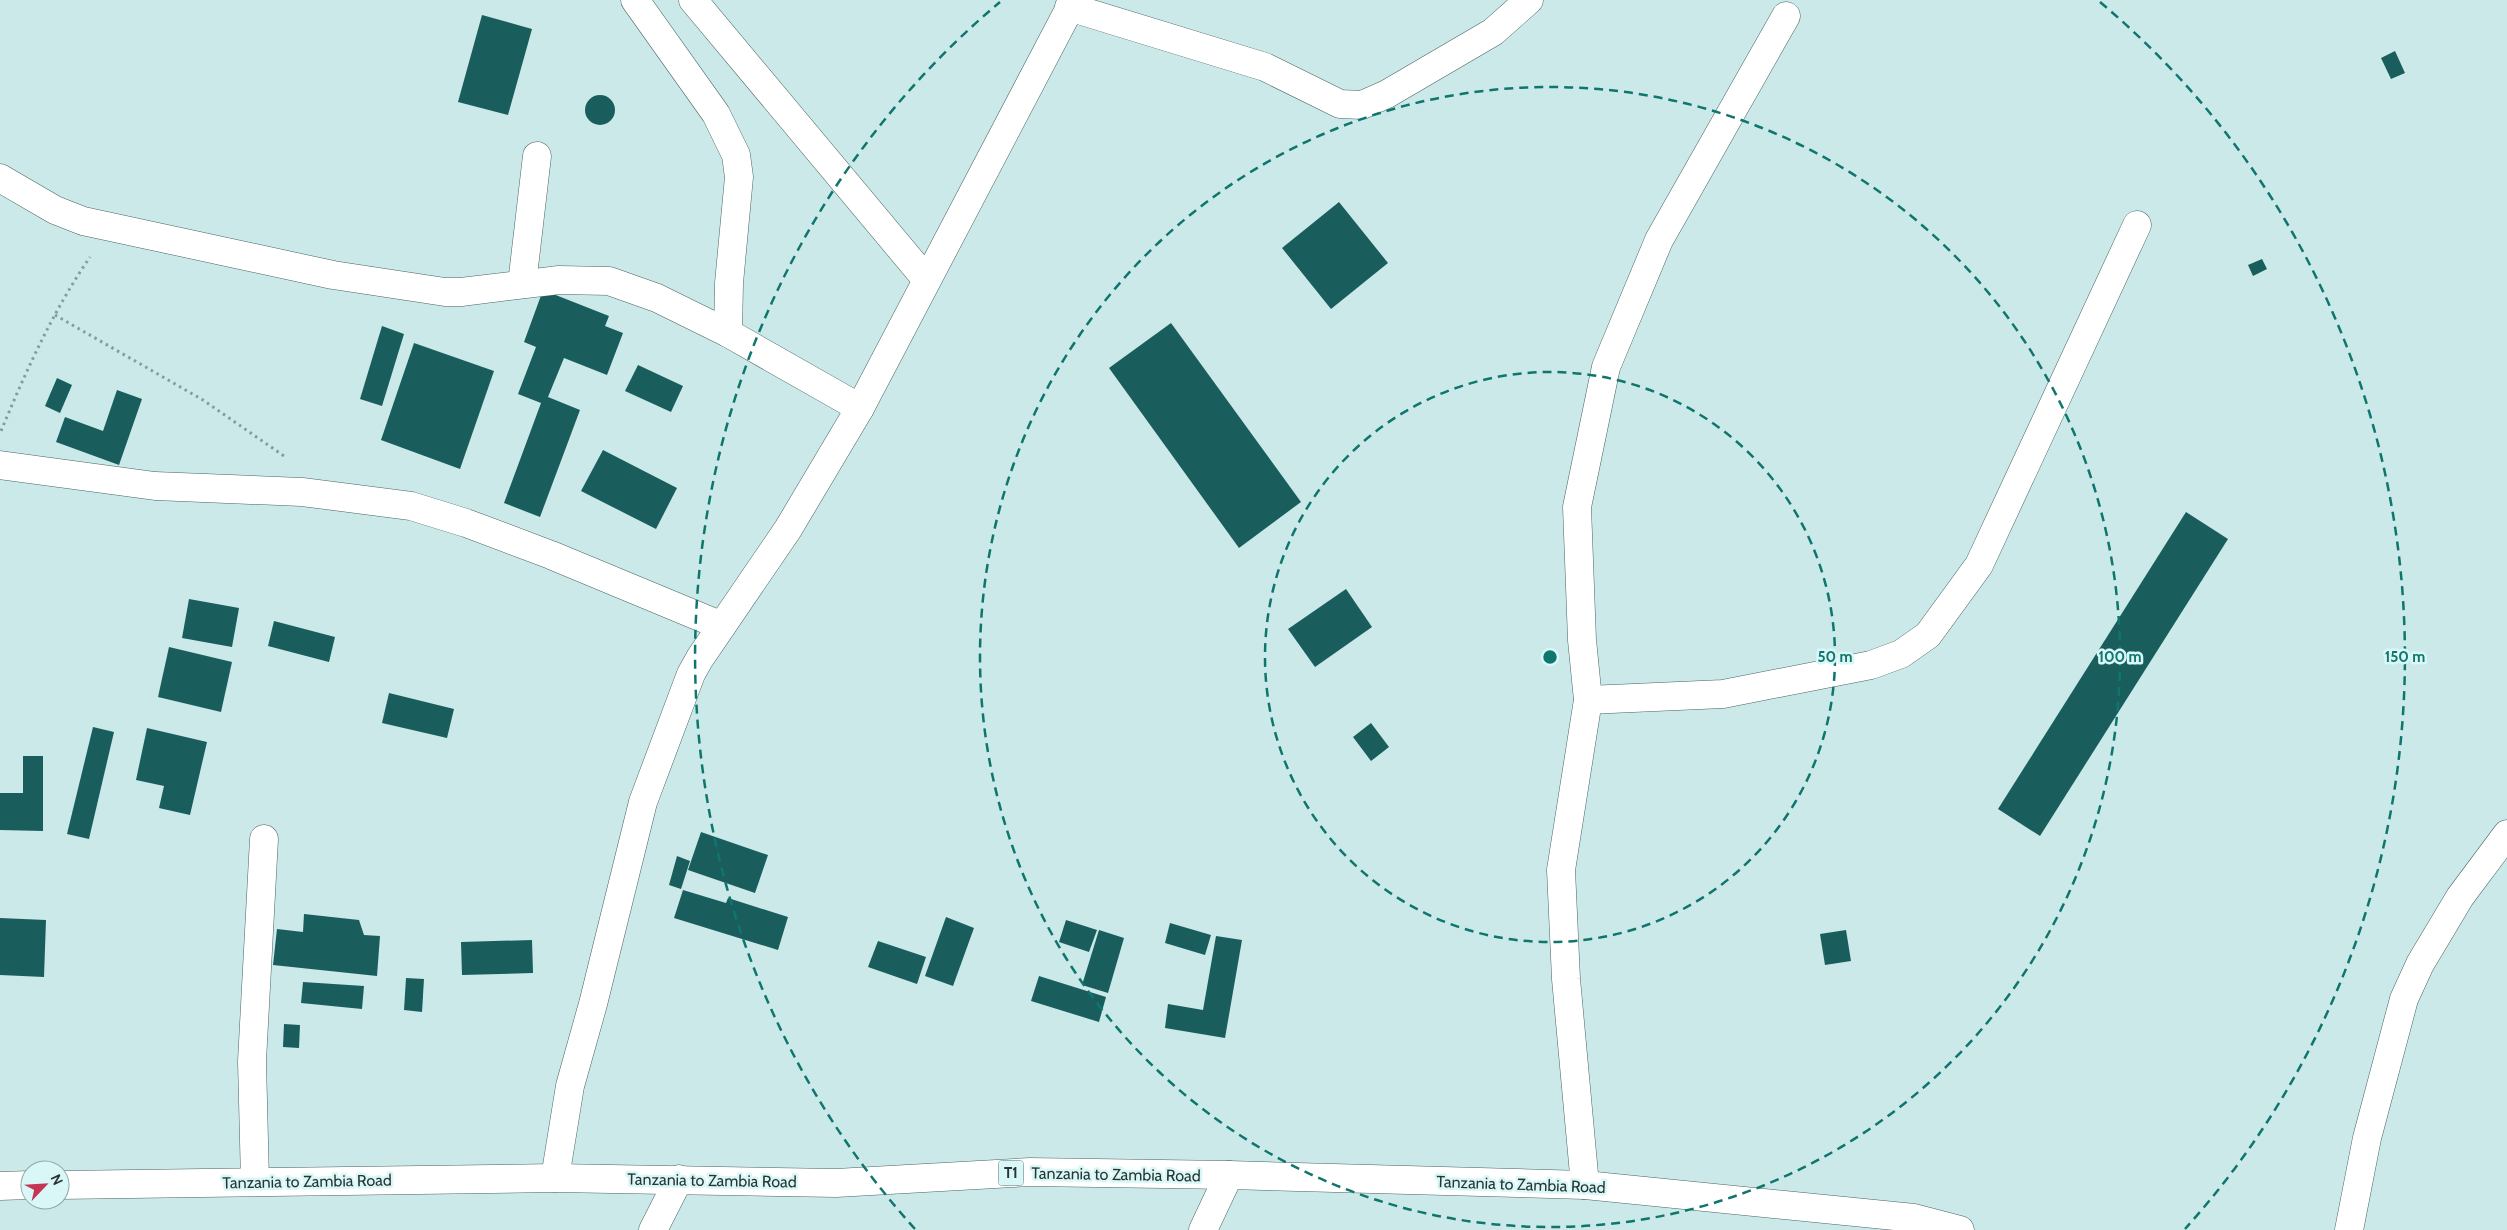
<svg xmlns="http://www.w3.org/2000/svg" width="2507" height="1230" font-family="Cabin,sans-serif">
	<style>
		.building { fill: #1a5d5d }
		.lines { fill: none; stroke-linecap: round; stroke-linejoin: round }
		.minor-casing { stroke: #496463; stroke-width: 29 }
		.highway-casing { stroke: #496463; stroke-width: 29 }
		.path { stroke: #859c9c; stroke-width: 3; stroke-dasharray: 2.5 4; stroke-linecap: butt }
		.minor { stroke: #fff; stroke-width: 28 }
		.highway { stroke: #fff; stroke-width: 28 }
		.ring { fill: none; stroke: #0f766e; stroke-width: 2.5; stroke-dasharray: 9 6 }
		.labels { text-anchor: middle; stroke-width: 5; stroke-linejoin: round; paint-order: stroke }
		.shield { fill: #d8f7f6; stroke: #5e6f6f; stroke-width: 1 }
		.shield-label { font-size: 15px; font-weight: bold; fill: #293535 }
		.street-label { font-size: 16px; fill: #293535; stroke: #d8f7f6 }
		.centre { fill: #0f766e; stroke: #d8f7f6; stroke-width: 2.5 }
		.ring-label { font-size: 15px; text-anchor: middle; font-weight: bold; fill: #0f766e; stroke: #d8f7f6; stroke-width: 5; stroke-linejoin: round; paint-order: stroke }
	</style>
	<rect width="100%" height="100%" fill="#cbe9e9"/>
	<g class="building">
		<path d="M482 15 532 29 508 115 458 102Z"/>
		<path d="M2395 51 2405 73 2391 79 2381 58Z"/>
		<circle cx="600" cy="110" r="15"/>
		<path d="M1339 202 1388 263 1331 309 1282 248Z"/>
		<path d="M2262 259 2267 269 2253 276 2248 265Z"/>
		<path d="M543 290 609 316 605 326 623 333 607 375 564 358 548 397 580 410 540 517 504 503 541 403 518 394 536 347 524 342Z"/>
		<path d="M1171 323 1301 502 1239 548 1109 368Z"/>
		<path d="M382 326 404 334 382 406 360 399Z"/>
		<path d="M414 343 494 371 460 469 381 440Z"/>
		<path d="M638 365 683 386 671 412 625 391Z"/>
		<path d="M57 378 72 385 60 413 45 406Z"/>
		<path d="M117 390 142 399 119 465 56 442 65 417 103 431Z"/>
		<path d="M603 450 677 488 656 529 581 491Z"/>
		<path d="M2186 512 2228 539 2040 836 1998 809Z"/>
		<path d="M1346 589 1372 627 1315 667 1288 629Z"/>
		<path d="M189 599 239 608 232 647 182 638Z"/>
		<path d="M274 621 335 637 329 662 268 646Z"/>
		<path d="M169 647 232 662 221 712 158 697Z"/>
		<path d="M389 693 454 709 447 738 382 723Z"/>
		<path d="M1371 723 1389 747 1371 761 1353 737Z"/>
		<path d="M93 727 114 732 89 839 67 834Z"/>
		<path d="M147 728 207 742 190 815 159 808 164 786 136 780Z"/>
		<path d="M23 756H43V831L0 830V793H23Z"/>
		<path d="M701 832 768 855 755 893 688 870Z"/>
		<path d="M677 856 690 861 681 889 669 885Z"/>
		<path d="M683 890 726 903 728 898 788 917 778 950 674 918Z"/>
		<path d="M304 914 359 920 364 935 380 936 377 976 273 965 277 929 303 932Z"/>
		<path d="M946 917 974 928 953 986 925 976Z"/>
		<path d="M0 918 46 920 44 977 0 975Z"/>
		<path d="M1066 920 1097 930 1089 952 1059 942Z"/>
		<path d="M1170 923 1211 935 1205 955 1165 943Z"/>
		<path d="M1099 930 1124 938 1108 993 1082 985Z"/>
		<path d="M1846 930 1851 961 1825 965 1820 934Z"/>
		<path d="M1216 936 1242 940 1225 1038 1165 1028 1168 1004 1203 1010Z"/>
		<path d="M532 940 533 973 462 975 461 942Z"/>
		<path d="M878 941 926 957 917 984 868 967Z"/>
		<path d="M1039 976 1106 997 1099 1022 1031 1001Z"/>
		<path d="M406 978 424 979 422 1012 404 1010Z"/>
		<path d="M303 982 364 986 362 1009 301 1003Z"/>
		<path d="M284 1024 300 1025 299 1048 283 1047Z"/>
	</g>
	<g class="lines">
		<g class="minor-casing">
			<g id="minor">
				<path d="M635 0 716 114 736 155 739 177 729 283 728 333"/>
				<path d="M693 0 926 279"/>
				<path d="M1069 7 1265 67 1340 104 1362 105 1387 94 1493 32 1529 0"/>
				<path d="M0 178 55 210 83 221 333 275 445 292H461L559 280 609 281 657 298 728 333 860 408"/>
				<path d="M522 284 537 156"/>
				<path d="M0 465 155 486 302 492 411 506 466 523 551 555 722 626"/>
				<path d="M1588 700 1723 694 1871 665 1901 654 1928 635 1979 565 2137 225"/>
				<path d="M555 1178 570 1086 593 1004 643 802 691 674 700 658 788 529 860 408 1074 0"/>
				<path d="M255 1181 252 1061 264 839"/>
				<path d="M1585 1185 1566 979 1561 870 1588 700 1582 640 1577 507 1606 367 1659 240 1786 16"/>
				<path d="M653 1230 679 1179"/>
				<path d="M1203 1230 1229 1175"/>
				<path d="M2349 1230 2367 1138 2404 999 2420 964 2460 897 2507 834"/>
			</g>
		</g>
		<g class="highway-casing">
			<g id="highway">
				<path d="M60 1185 555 1178 836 1183 1030 1172 1229 1175 1585 1185 1914 1218 1960 1230"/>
				<path d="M0 1186 30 1185"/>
			</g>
		</g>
		<g class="path">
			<path d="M55 315 203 400 284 456"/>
			<path d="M1 431C26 371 53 311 90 257"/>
		</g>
		<use href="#minor" class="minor"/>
		<use href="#highway" class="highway"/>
	</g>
	<g class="ring">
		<circle cx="1550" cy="657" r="285"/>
		<circle cx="1550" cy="657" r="570"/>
		<path d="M915 1229A855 855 0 0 1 1000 2M2100 2A855 855 0 0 1 2185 1229"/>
	</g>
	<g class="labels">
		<rect class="shield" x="998.5" y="1160.5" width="25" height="25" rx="4"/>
		<g class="shield-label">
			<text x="1011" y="1178">T1</text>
		</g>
		<g class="street-label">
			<text transform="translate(1116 1174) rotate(1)" y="6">Tanzania to Zambia Road</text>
			<text transform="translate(712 1180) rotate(1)" y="6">Tanzania to Zambia Road</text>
			<text transform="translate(307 1181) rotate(-1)" y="6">Tanzania to Zambia Road</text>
			<text transform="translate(1521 1184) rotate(2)" y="6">Tanzania to Zambia Road</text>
		</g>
	</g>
	<circle cx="1550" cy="657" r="8" class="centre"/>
	<g class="ring-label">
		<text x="1835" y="662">50 m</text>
		<text x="2120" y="662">100 m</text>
		<text x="2405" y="662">150 m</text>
	</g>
	<g transform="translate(45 1185) rotate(65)"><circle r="24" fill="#d8f7f6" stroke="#92a9a9"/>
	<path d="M0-4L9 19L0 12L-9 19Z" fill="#c53556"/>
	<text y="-8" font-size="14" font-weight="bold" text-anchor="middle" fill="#293535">N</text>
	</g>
</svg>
